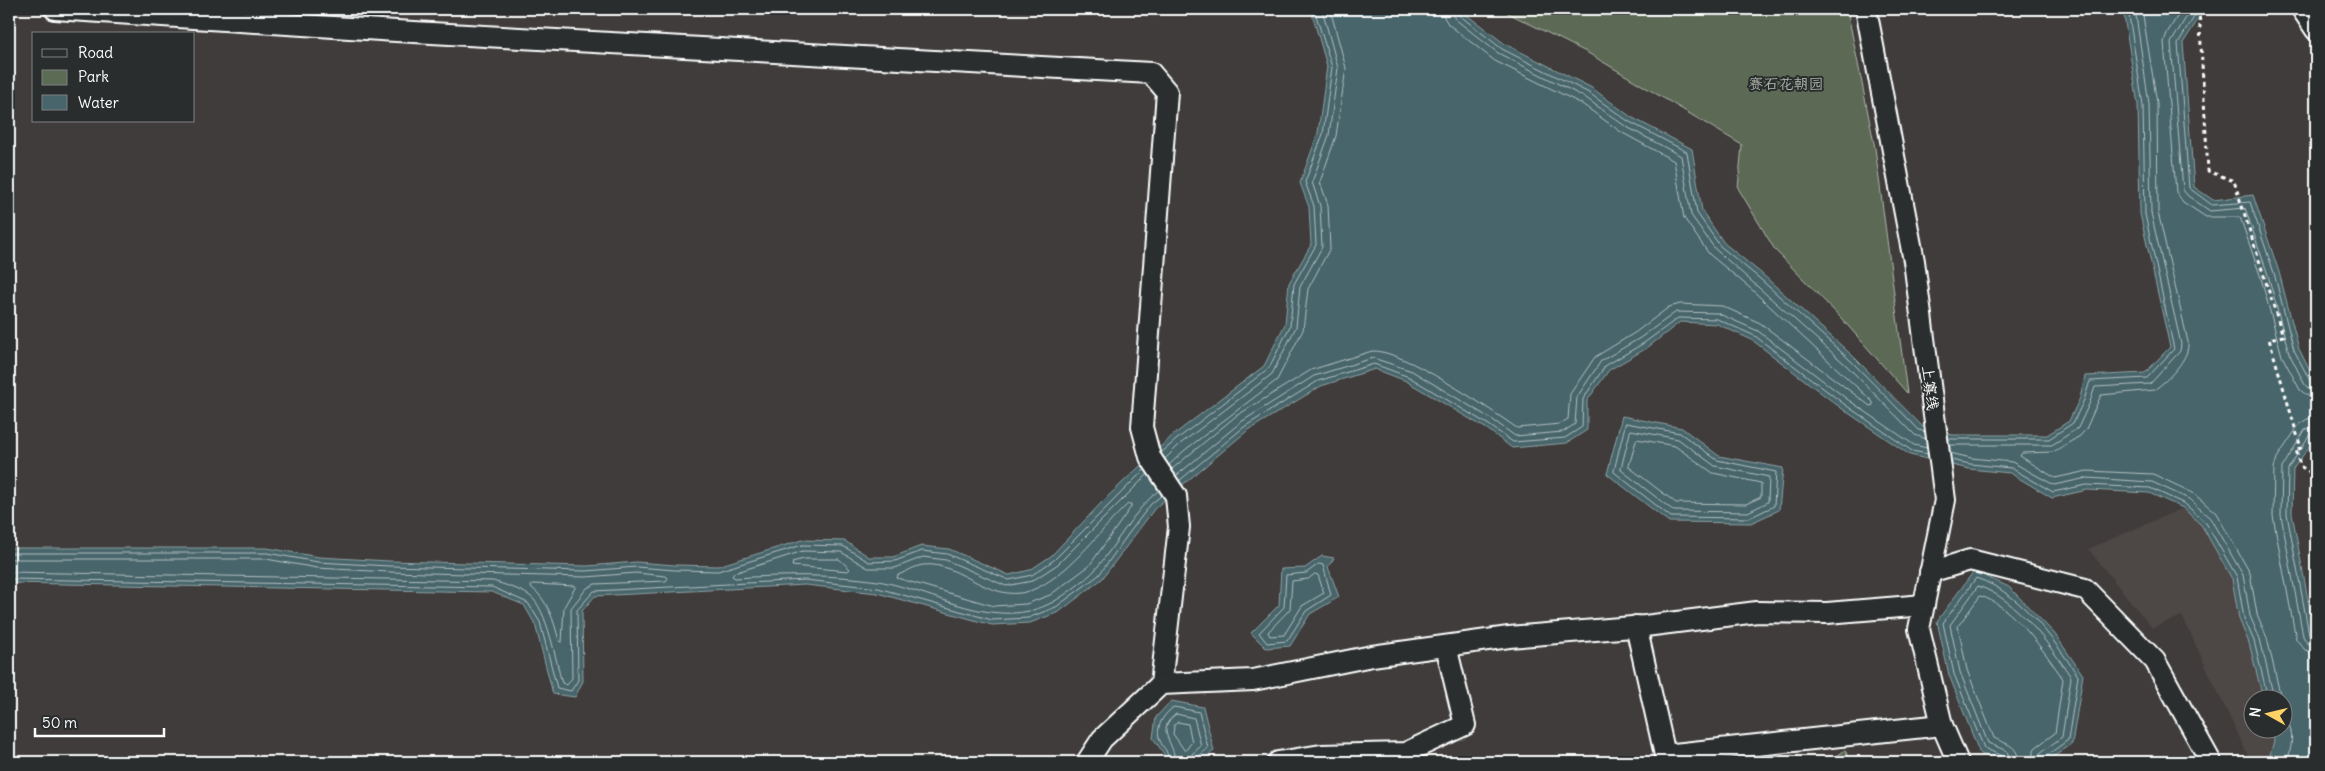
<svg xmlns="http://www.w3.org/2000/svg" width="2325" height="771" font-family="Delius,'LXGW WenKai TC',sans-serif">
	<style>
		.built { fill: #4e4644 }
		.green { fill: #5b6b54; stroke: #adb5aa }
		.water { fill: #47656b; stroke: #91a3a6 }
		.lines { fill: none; stroke-linecap: round; stroke-linejoin: round }
		.shore { stroke: #b5c1c4; stroke-width: 1 }
		.minor-casing { stroke: #fff; stroke-width: 24 }
		.path { stroke: #fff; stroke-width: 3; stroke-dasharray: 4 4; stroke-linecap: butt }
		.minor { stroke: #2a2d2e; stroke-width: 20 }
		.labels { text-anchor: middle; stroke-width: 4; stroke-linejoin: round; paint-order: stroke }
		.park-label { font-size: 15px; fill: #adb5aa; stroke: #2a2d2e }
		.street-label { font-size: 15px; fill: #fff; stroke: #2a2d2e }
	</style>
	<rect width="100%" height="100%" fill="#3f3c3b"/>
	<filter id="ink" filterUnits="userSpaceOnUse"><feTurbulence type="fractalNoise" baseFrequency=".02" numOctaves="2"/><feDisplacementMap in="SourceGraphic" scale="10" xChannelSelector="R" yChannelSelector="G"/><feConvolveMatrix kernelMatrix="1 2 1 2 8 2 1 2 1" color-interpolation-filters="sRGB"/></filter>
	<g filter="url(#ink)">
		<path class="built" d="M2183 508 2202 526 2232 579 2239 619 2247 637 2263 698H2252V728L2271 729 2274 741 2268 762 2247 754 2182 616 2152 628 2088 549Z"/>
		<g class="green">
			<path d="M1500 9H1847L1875 148 1907 393 1842 319 1775 250 1738 188 1742 145 1588 53Z"/>
			<path d="M1845 750 1850 762H1829Z"/>
		</g>
		<g class="water">
			<path d="M1306 9H1459L1505 44 1592 88 1631 117 1692 149 1702 211 1724 243 1762 274 1854 357 1923 427 1953 435H2047L2069 421 2080 398 2085 376 2145 373 2170 347 2140 214 2138 105 2123 9H2205L2183 43 2194 187 2213 200 2253 195 2279 272 2299 349 2316 383V430L2312 443 2293 469 2292 513 2316 643V762H2268L2274 741 2271 729 2282 728V698H2263L2249 643 2239 619 2232 579 2202 526 2183 508 2149 493 2087 490 2052 498 2010 473 1969 469 1910 455 1841 408 1752 340 1717 324 1680 322 1647 348 1609 370 1587 401V430L1567 443 1512 448 1487 429 1406 381 1375 369 1321 386 1247 431 1155 508 1102 579 1059 612 1030 623 992 625 877 593 805 585 595 596 582 611 583 681 575 697 553 694 535 624 524 605 492 592 9 583V548H267L319 557 389 561 587 566 636 562 675 565 718 566 802 540 845 541 869 557H893L921 546 949 549 1009 575 1030 570 1051 556 1103 501 1172 436 1264 366 1285 324 1289 283 1311 245 1309 207 1300 183 1318 133 1327 66 1312 14Z"/>
			<path d="M1622 416 1682 428 1719 456 1783 468 1779 510 1751 523 1669 522 1607 474Z"/>
			<path d="M1322 556 1334 558 1328 567 1339 597 1310 614 1290 646 1266 648 1251 633 1279 605 1281 569 1305 568Z"/>
			<path d="M1974 571 2009 587 2054 633 2083 675 2072 744 2046 762H2007L1980 754 1949 675 1937 621Z"/>
			<path d="M1171 701 1203 707 1214 751 1199 762H1163L1164 754 1153 738 1156 717Z"/>
		</g>
		<g class="lines">
			<g class="shore">
				<path d="M1450 9 1455 19 1498 53 1586 98 1625 126 1681 156 1691 215 1715 249 1846 365 1915 435 1926 439"/>
				<path d="M1457 9 1459 15 1502 49 1589 93 1628 121 1687 152 1697 213 1720 246 1759 278 1850 360 1919 430 1925 432"/>
				<path d="M2142 9 2157 103 2158 212 2188 342C2190 359 2167 381 2154 390L2101 395 2086 429 2080 436 2053 452 2022 453 2020 456 2055 478 2087 471 2153 474 2193 493 2216 513 2250 573 2257 614 2267 638 2281 698"/>
				<path d="M2182 9 2167 33 2164 42 2176 192 2183 202 2206 217H2240L2261 278 2282 356 2300 390 2308 396 2316 397"/>
				<path d="M2191 9 2171 43 2183 190 2188 196 2210 211 2245 208 2268 275 2289 353 2305 385 2309 389 2316 390"/>
				<path d="M2199 9 2178 43 2189 188 2212 205 2250 202 2274 273 2294 350 2310 381 2316 383"/>
				<path d="M2316 418 2307 419 2299 425 2277 458 2274 468 2273 516 2296 639 2305 650 2316 653"/>
				<path d="M1626 423 1680 433 1717 460 1776 472 1774 506 1749 518 1671 517 1614 472Z"/>
				<path d="M2316 425 2305 430 2282 468 2281 515 2303 636 2307 643 2316 645"/>
				<path d="M1631 430 1678 439 1715 466 1769 477 1768 502 1748 512 1674 511 1621 470Z"/>
				<path d="M2316 431 2310 434 2288 469 2287 514 2309 634 2312 638 2316 639"/>
				<path d="M1637 439 1675 446 1713 473 1761 483V497L1746 504 1676 503 1629 467Z"/>
				<path d="M1948 439H2049L2073 423 2084 400 2090 381 2147 378 2174 349 2145 214 2143 105 2128 9"/>
				<path d="M1949 445H2052L2078 428 2090 402 2095 387 2150 384 2180 351 2181 344 2151 213 2149 104 2135 9"/>
				<path d="M1161 453 1176 440 1269 368 1290 326 1294 284 1316 245 1314 206 1305 182 1323 134 1332 67 1314 9"/>
				<path d="M1950 453 1971 458 2012 462 2054 485 2087 478 2152 482 2189 499 2210 518 2243 575 2250 616 2260 639 2274 698"/>
				<path d="M1165 459 1180 444 1272 374 1296 327 1300 287 1322 247 1320 206 1312 182 1329 135 1338 68 1322 9"/>
				<path d="M1951 460 1970 464 2011 468 2053 492 2086 485 2150 488 2185 504 2206 523 2237 577 2244 618 2254 641 2268 698"/>
				<path d="M1169 465 1185 450 1277 380 1303 330 1308 289 1330 248 1328 205 1320 182 1336 136 1346 68 1330 9"/>
				<path d="M1172 469 1236 416 1311 370 1372 351C1403 349 1489 409 1517 428L1560 424 1568 419 1570 394 1595 357 1636 332 1669 307 1680 304 1722 306 1760 323 1870 406 1873 405V402L1750 288 1709 254 1684 218 1674 161 1621 132 1582 104 1495 61 1448 24 1444 17 1443 9"/>
				<path d="M1148 474 1058 564 1032 581 1006 586 946 560 923 557 895 568H868L841 552 803 551 734 573 732 576 735 578C783 575 830 574 878 581 935 591 996 633 1053 602 1064 596 1087 579 1095 570 1117 544 1132 512 1159 490"/>
				<path d="M1176 476 1241 422 1314 376 1373 358 1412 371 1493 420 1515 436 1563 432 1575 424 1577 397 1601 361 1640 338 1676 312 1717 313 1758 331 1847 399 1914 445 1927 448"/>
				<path d="M1179 481 1244 427 1318 381 1374 364 1409 377 1489 425 1513 442 1565 438 1582 427 1583 399 1605 366 1644 343 1678 318 1717 319 1755 336 1844 404 1912 451 1928 454"/>
				<path d="M1128 504H1131V507L1089 566 1050 595 1026 604 994 606 897 578 898 575C906 572 915 566 923 565 961 560 994 611 1039 587 1075 568 1099 531 1128 504Z"/>
				<path d="M9 553H267L318 562 389 566 586 571 636 567 675 570 718 571 802 545 843 546 869 562 895 561 922 551 947 554 1009 580 1032 575 1054 560 1145 469"/>
				<path d="M9 559H266L317 568 389 572 586 577 636 573 666 576 668 578 666 581 595 584 587 588 571 608 572 678 567 685 562 683C556 662 547 608 530 596 520 589 505 585 493 581L9 572"/>
				<path d="M805 559H839L850 569 848 571 792 566 793 562Z"/>
				<path d="M1319 564 1323 565 1331 595 1306 611 1287 641 1267 643 1259 633 1284 607 1286 575 1306 573Z"/>
				<path d="M1315 574 1318 575 1324 593 1302 606 1284 635 1270 636 1268 632 1290 609 1292 581 1308 579Z"/>
				<path d="M9 579 492 587 528 603 540 622 557 688 571 691 578 680 577 610 594 591 805 580 878 588 992 620 1028 618 1056 607 1099 575 1129 533 1151 504 1162 495"/>
				<path d="M533 584 576 586 564 607 562 642 559 641C554 621 548 600 531 587Z"/>
				<path d="M2282 714C2296 728 2292 746 2287 762"/>
				<path d="M1178 722 1188 724 1192 742 1185 751 1173 734 1174 726Z"/>
				<path d="M1168 762C1169 748 1161 748 1159 737 1156 725 1165 713 1174 707L1199 712 1208 748 1198 757 1197 762"/>
				<path d="M1175 762C1175 742 1154 730 1176 714L1194 718 1201 746 1192 754 1190 762"/>
				<path d="M2005 762 2002 756 1984 748 1954 674 1943 623 1976 578C2021 593 2052 637 2078 676L2068 740 2046 756 2044 762"/>
				<path d="M2011 762 2007 751 1988 743 1960 672 1950 625 1978 586C2017 599 2049 644 2071 677L2062 737 2040 753 2037 762"/>
				<path d="M2019 762C2018 745 2006 744 1994 738L1967 670 1958 626 1980 596C2011 604 2046 653 2063 679L2055 733 2035 748 2030 762"/>
			</g>
			<g class="minor-casing">
				<g id="minor">
					<path d="M55 9 396 31 1151 73 1167 92 1142 427 1150 457 1176 496 1179 527 1161 684"/>
					<path d="M1866 9 1914 261 1945 500 1919 629 1942 725 1958 762"/>
					<path d="M2302 9 2316 30"/>
					<path d="M1930 572 1970 560 2085 589 2155 661 2211 762"/>
					<path d="M1636 626 1665 755 1942 725"/>
					<path d="M1087 762 1102 739 1161 684 1253 680 1372 656 1509 637 1645 626 1757 612 1827 613 1924 605"/>
					<path d="M1278 762 1321 755 1405 753 1465 725 1446 646"/>
				</g>
			</g>
			<g class="path">
				<path d="M2199 9 2208 171 2234 181 2283 336 2269 339 2301 448 2296 449 2300 466 2313 474 2316 481"/>
				<path d="M2316 505 2312 551 2316 573"/>
			</g>
			<use href="#minor" class="minor"/>
		</g>
	</g>
	<g class="labels">
		<g class="park-label">
			<text x="1786" y="89">赛石花朝园</text>
		</g>
		<g class="street-label">
			<text transform="translate(1930 388) rotate(83)" y="5">上寡线</text>
		</g>
	</g>
	<rect width="2325" height="771" fill="none" stroke="#2a2d2e" stroke-width="30"/>
	<rect x="15" y="15" width="2295" height="741" fill="none" stroke="#fff" stroke-width="2" filter="url(#ink)"/>
	<rect x="32" y="32" width="162" height="90" fill="#2a2d2e" stroke="#7f8182"/>
	<rect x="42" y="49" width="25" height="8" fill="#2a2d2e" stroke="#7f8182"/>
	<text x="78" y="58" font-size="15" fill="#ffffff">Road</text>
	<rect x="42" y="70" width="25" height="15" fill="#5b6b54" stroke="#7f8182"/>
	<text x="78" y="82" font-size="15" fill="#ffffff">Park</text>
	<rect x="42" y="95" width="25" height="15" fill="#47656b" stroke="#7f8182"/>
	<text x="78" y="108" font-size="15" fill="#ffffff">Water</text>
	<g transform="translate(2268 714) rotate(278)"><circle r="24" fill="#2a2d2e" stroke="#7f8182"/>
	<path d="M0-4L9 19L0 12L-9 19Z" fill="#ffd166"/>
	<text y="-8" font-size="14" font-weight="bold" text-anchor="middle" fill="#ffffff">N</text>
	</g>
	<path d="M35 728v8h129v-8" fill="none" stroke="#ffffff" stroke-width="2.5"/>
	<text x="42" y="728" font-size="15" fill="#ffffff" stroke="#2a2d2e" stroke-width="4" paint-order="stroke">50 m</text>
</svg>
